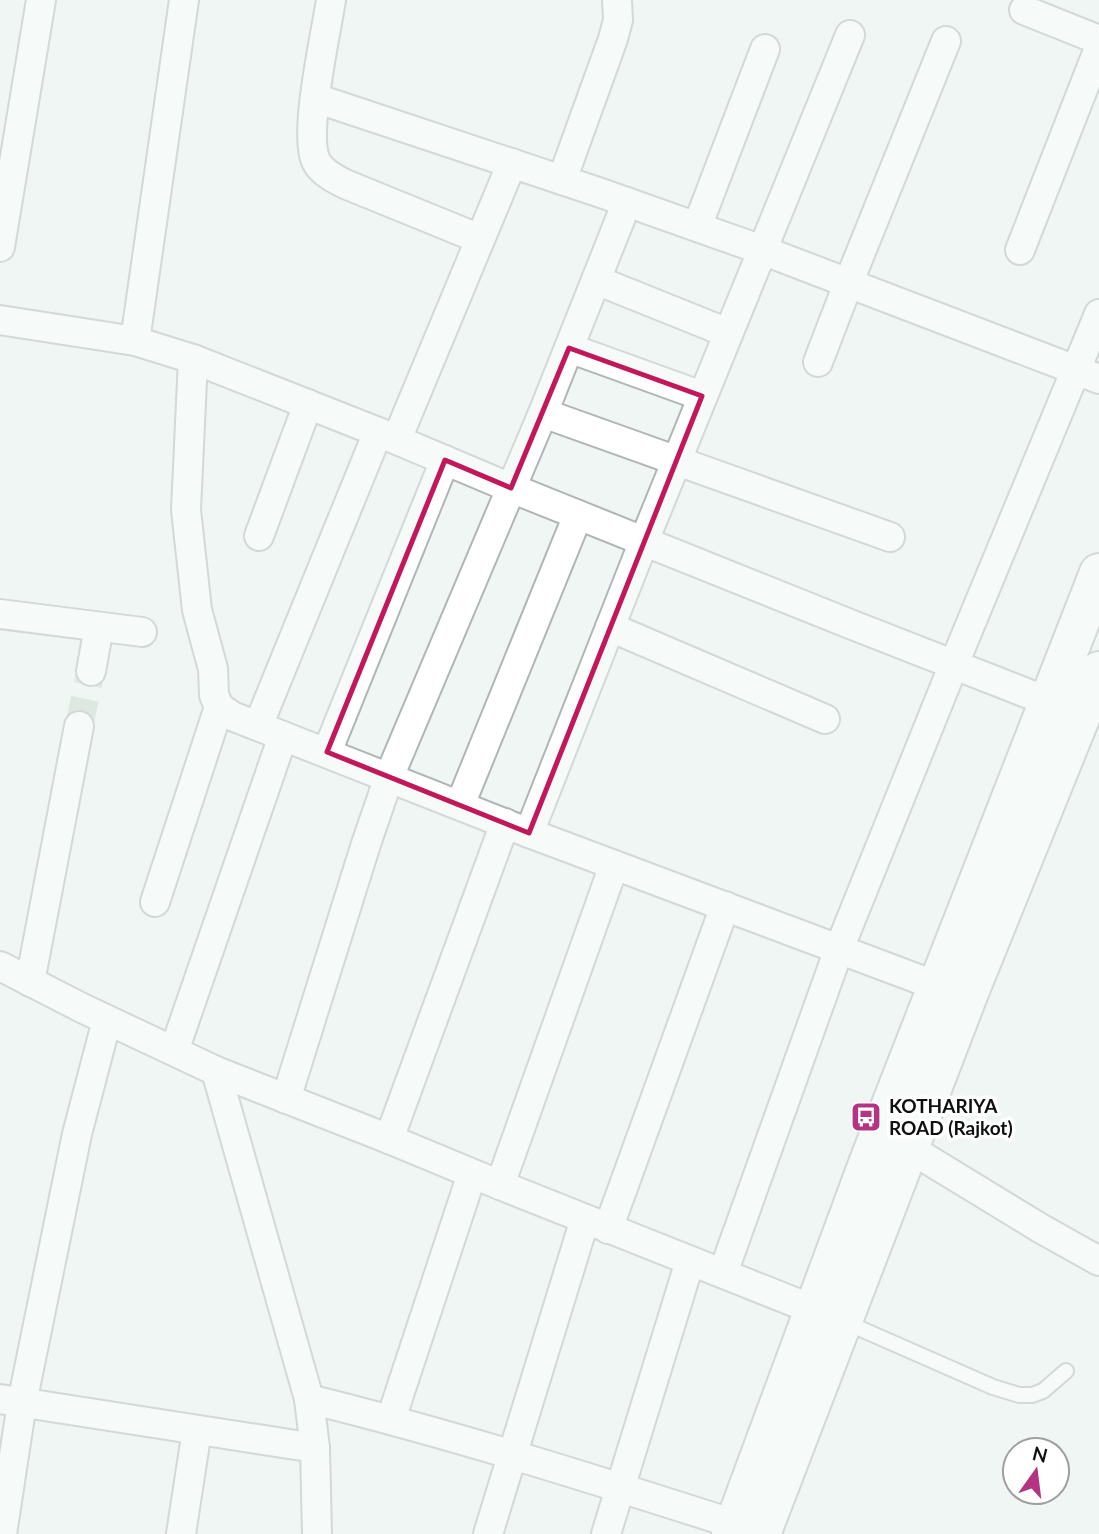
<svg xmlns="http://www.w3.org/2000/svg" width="1099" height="1534" font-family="Lato,sans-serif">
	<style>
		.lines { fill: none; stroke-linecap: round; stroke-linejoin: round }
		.street-tunnel { stroke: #cdd4d1; stroke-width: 28; stroke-dasharray: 28 14; stroke-linecap: butt }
		.lane-casing { stroke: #afb6b3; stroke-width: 18 }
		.street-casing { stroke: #afb6b3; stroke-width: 32 }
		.primary-casing { stroke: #afb6b3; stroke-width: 42 }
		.lane { stroke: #fff; stroke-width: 14 }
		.street { stroke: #fff; stroke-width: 28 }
		.primary { stroke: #fff; stroke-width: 38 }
		.marked { fill: none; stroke: #c2185b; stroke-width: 5; stroke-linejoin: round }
		.labels { text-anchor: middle; stroke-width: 7; stroke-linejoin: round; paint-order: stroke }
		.poi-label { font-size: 19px; font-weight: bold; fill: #0e100f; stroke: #fff; text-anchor: start }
	</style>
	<rect width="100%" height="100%" fill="#eff6f3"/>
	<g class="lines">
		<path class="street-tunnel" d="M79 726 91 671"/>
		<g class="lane-casing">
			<path id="lane" d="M845 1322 993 1387 1019 1395H1032L1043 1391 1066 1371"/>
		</g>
		<g class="street-casing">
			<g id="street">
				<path d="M331 0C326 33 303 134 316 161 321 172 335 179 345 184L480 239"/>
				<path d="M1024 10 1099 40"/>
				<path d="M315 98 601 193 762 250 1099 379"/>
				<path d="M562 180 613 39 618 20 617 0"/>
				<path d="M697 227 765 49"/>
				<path d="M0 247 41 0"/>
				<path d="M1020 250 1099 48"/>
				<path d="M596 280 728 333"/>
				<path d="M0 320 135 341 193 359 378 432 511 488 850 624 1067 709"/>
				<path d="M135 341 184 0"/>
				<path d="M569 348 702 396"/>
				<path d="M193 359 186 510 197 610 213 669 214 695 219 707 232 716 529 833 937 986"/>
				<path d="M818 362 848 284 946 41"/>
				<path d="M543 413 890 537"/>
				<path d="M397 439 512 163"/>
				<path d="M259 536 308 404"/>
				<path d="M0 614 142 632"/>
				<path d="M610 627 825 719"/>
				<path d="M91 671 99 627"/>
				<path d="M258 726 378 432"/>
				<path d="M327 752 445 460"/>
				<path d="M460 805 578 515"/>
				<path d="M529 833 644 541 850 35"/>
				<path d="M155 902 219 707"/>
				<path d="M0 966 82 1008 216 1071 389 1139 500 1185 832 1317"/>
				<path d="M30 982 79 726"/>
				<path d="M174 1051 283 736"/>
				<path d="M216 1071 309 1399 315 1448 317 1534"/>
				<path d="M286 1099 366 844 389 777 543 413 627 202"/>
				<path d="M389 1139 505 823"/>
				<path d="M909 1148 1040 1228 1099 1261"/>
				<path d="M500 1185 614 865"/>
				<path d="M608 1229 725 906"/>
				<path d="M723 1273 839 949 954 664 1099 314"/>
				<path d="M0 1399 315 1448"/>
				<path d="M309 1399C459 1436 606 1483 753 1530"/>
				<path d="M391 1419 472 1174"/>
				<path d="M2 1534 22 1403 77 1134 107 1020"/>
				<path d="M181 1534 197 1430"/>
				<path d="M488 1534 585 1219"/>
				<path d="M606 1534 690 1261"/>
			</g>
		</g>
		<g class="primary-casing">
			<g id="primary">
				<path d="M731 1534 869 1161 1099 573"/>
				<path d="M761 1534 968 995 1099 671"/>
			</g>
		</g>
		<use href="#lane" class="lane"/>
		<use href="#street" class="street"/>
		<use href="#primary" class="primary"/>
	</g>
	<path d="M0 0H1099V1534H0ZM569 348 702 396 529 833 327 752 445 460 511 488Z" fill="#eff6f3" fill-opacity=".55" fill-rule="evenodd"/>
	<path class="marked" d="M569 348 702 396 529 833 327 752 445 460 511 488Z"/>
	<defs>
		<g id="bus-square" transform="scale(1.575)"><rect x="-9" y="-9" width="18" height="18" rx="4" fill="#b23482" stroke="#fff"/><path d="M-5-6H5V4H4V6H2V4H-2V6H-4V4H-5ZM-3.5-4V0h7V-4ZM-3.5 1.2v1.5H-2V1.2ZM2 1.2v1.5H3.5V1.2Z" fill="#fff"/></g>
	</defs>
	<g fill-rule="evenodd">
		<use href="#bus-square" x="866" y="1117"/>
	</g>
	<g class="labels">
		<g class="poi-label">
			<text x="889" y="1113">KOTHARIYA<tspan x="889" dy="22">ROAD (Rajkot)</tspan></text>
		</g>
	</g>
	<g transform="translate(1036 1471) rotate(14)"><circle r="33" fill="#ffffff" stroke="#9f9f9f" stroke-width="2"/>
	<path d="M0-5L12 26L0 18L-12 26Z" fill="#b23482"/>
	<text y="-10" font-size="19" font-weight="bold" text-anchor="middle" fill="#0e100f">N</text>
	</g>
</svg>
